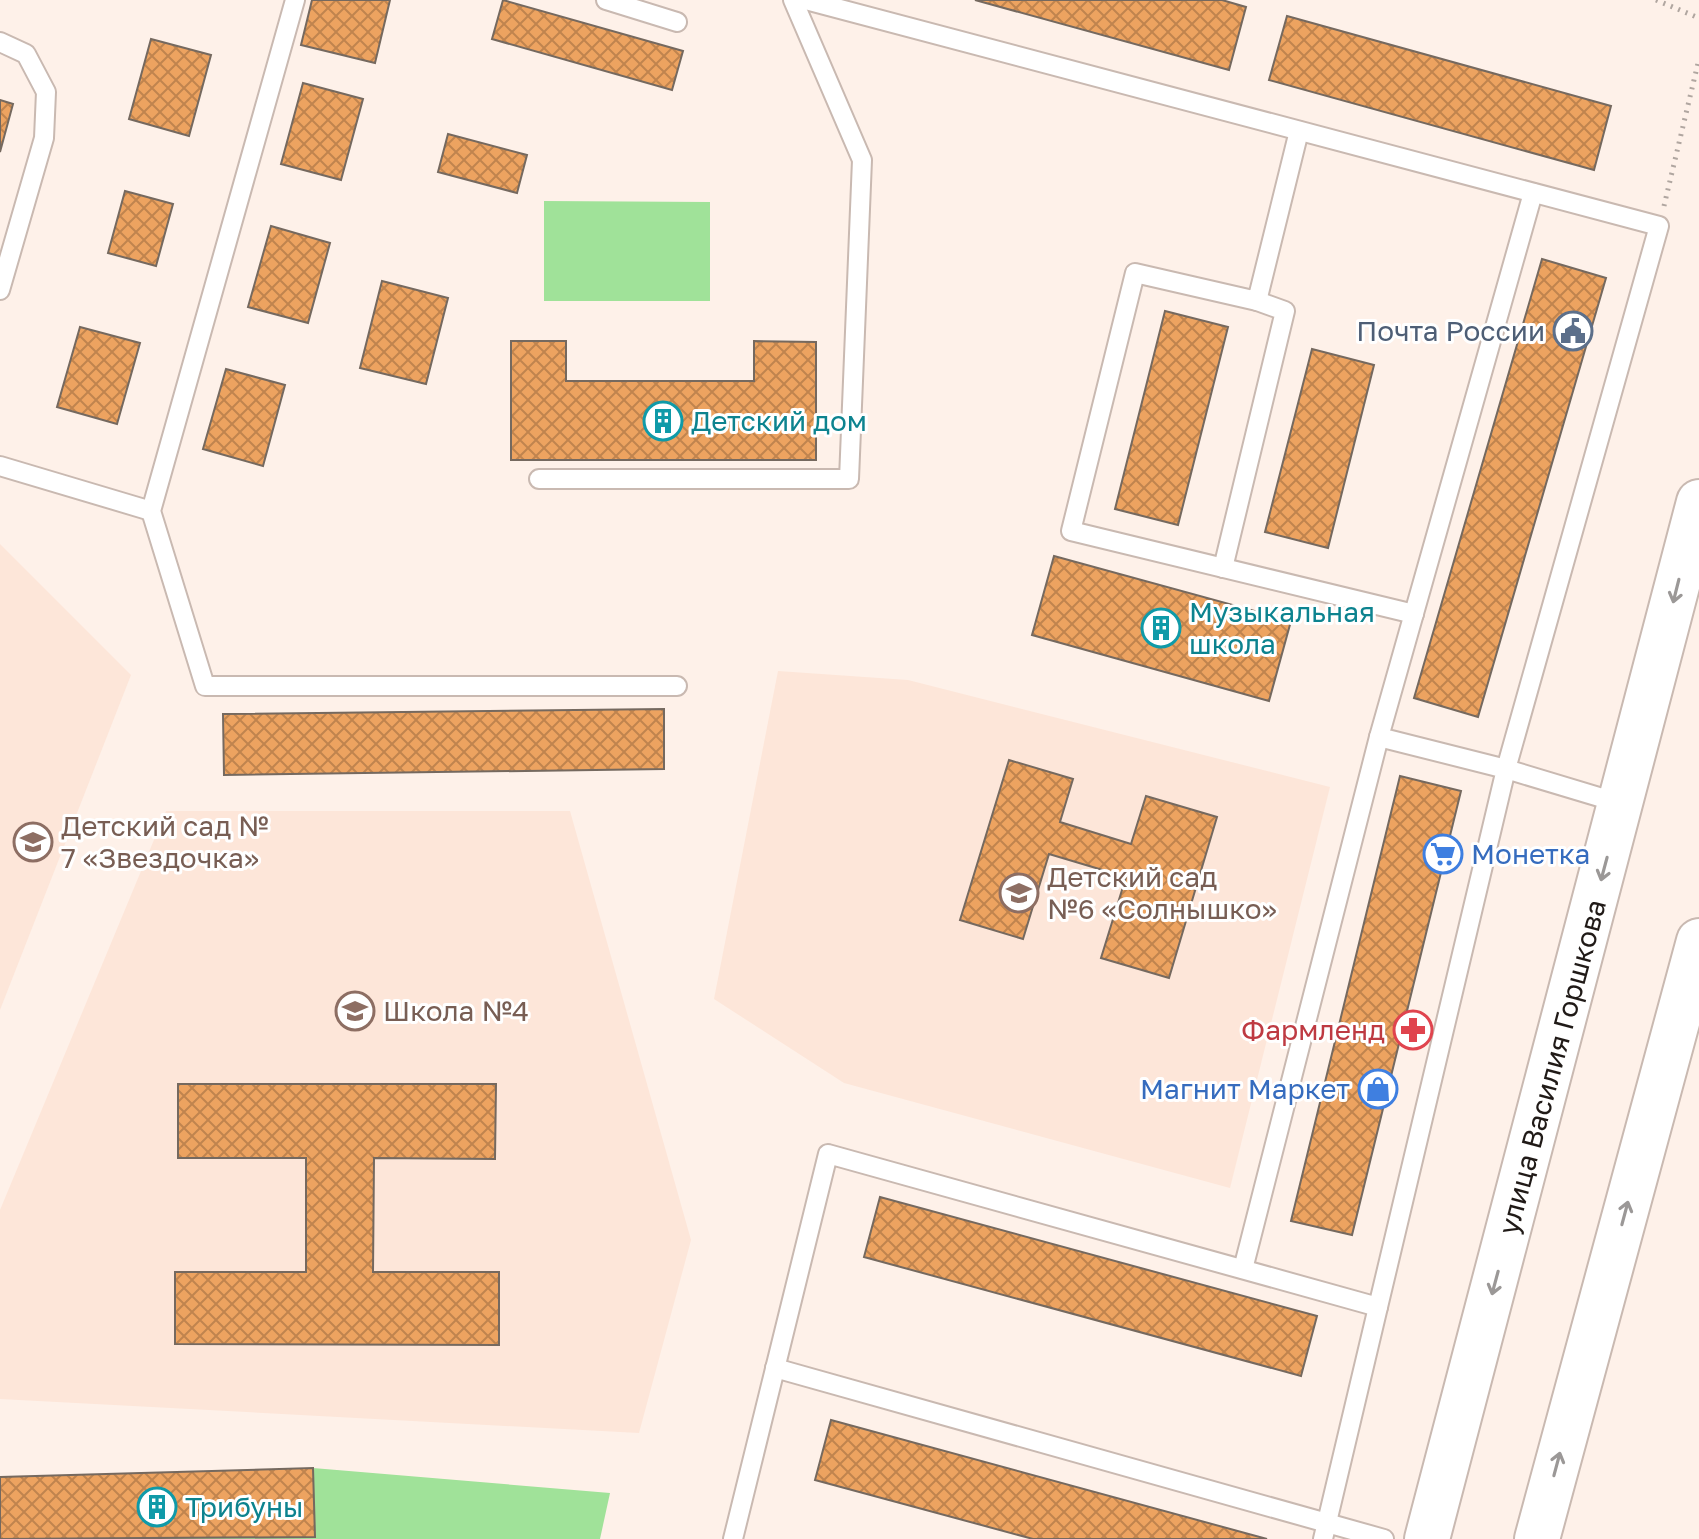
<svg xmlns="http://www.w3.org/2000/svg" width="1699" height="1539" font-family="'Golos Text',sans-serif">
	<style>
		.built { fill: #fde6d9 }
		.pitch { fill: #a0e299 }
		.building { fill: url(#building-cross-hatch); stroke: #75695f; stroke-width: 2 }
		.lines { fill: none; stroke-linecap: round; stroke-linejoin: round }
		.lane-casing { stroke: #c9b9b1; stroke-width: 22 }
		.secondary-casing { stroke: #c9b9b1; stroke-width: 48 }
		.path { stroke: #b0a6a0; stroke-width: 5; stroke-dasharray: 2 6; stroke-linecap: butt }
		.lane { stroke: #fff; stroke-width: 18 }
		.secondary { stroke: #fff; stroke-width: 44 }
		.oneway { stroke: #9b9897 }
		.labels { text-anchor: middle; stroke-width: 6; stroke-linejoin: round; paint-order: stroke }
		.service-label { font-size: 28px; fill: #4e5e75; stroke: #fff; text-anchor: end }
		.culture-label { font-size: 28px; fill: #0d838f; stroke: #fff; text-anchor: start }
		.education-label { font-size: 28px; fill: #785e54; stroke: #fff; text-anchor: start }
		.shop-label { font-size: 28px; fill: #366cbe; stroke: #fff; text-anchor: start }
		.health-label { font-size: 28px; fill: #be3a42; stroke: #fff; text-anchor: end }
		.street-label { font-size: 28px; fill: #201a17; stroke: #fff }
	</style>
	<defs>
		<pattern id="building-cross-hatch" width="8" height="8" patternUnits="userSpaceOnUse" patternTransform="scale(2)"><rect width="8" height="8" fill="#eda360"/><path d="M0 0l8 8M0 8l8-8" fill="none" stroke="#c0844e"/></pattern>
	</defs>
	<rect width="100%" height="100%" fill="#fef1e9"/>
	<g class="built">
		<path d="M0 544 131 675 0 1010Z"/>
		<path d="M778 671 908 680 1330 787 1230 1188 844 1083 714 999Z"/>
		<path d="M166 811H570L691 1240 639 1433 0 1399V1210Z"/>
	</g>
	<g class="pitch">
		<path d="M544 201 710 202V301H544Z"/>
		<path d="M313 1468 610 1493 600 1539H0V1477Z"/>
	</g>
	<g class="building">
		<path d="M312 0H390L375 63 301 45Z"/>
		<path d="M503 0 683 51 672 90 492 39Z"/>
		<path d="M975 0H1222L1246 7 1229 70Z"/>
		<path d="M1287 16 1611 106 1594 170 1269 80Z"/>
		<path d="M151 39 211 55 189 136 129 119Z"/>
		<path d="M303 83 363 99 341 180 281 164Z"/>
		<path d="M0 100 13 104 0 152Z"/>
		<path d="M448 134 527 155 517 193 438 172Z"/>
		<path d="M125 191 173 204 156 266 108 253Z"/>
		<path d="M271 226 330 243 308 323 248 307Z"/>
		<path d="M1542 259 1606 278 1478 717 1414 698Z"/>
		<path d="M382 281 448 298 426 384 360 368Z"/>
		<path d="M1165 311 1228 327 1178 525 1115 509Z"/>
		<path d="M80 327 140 343 117 424 57 407Z"/>
		<path d="M511 341H566V381H754V341L816 342V460H511Z"/>
		<path d="M1312 349 1374 365 1328 548 1265 532Z"/>
		<path d="M226 369 285 385 263 466 203 449Z"/>
		<path d="M1054 556 1291 621 1269 701 1032 635Z"/>
		<path d="M664 709V769L224 775 223 714Z"/>
		<path d="M1009 760 1073 779 1060 822 1131 844 1146 796 1217 817 1169 978 1101 958 1126 877 1049 854 1023 939 960 920Z"/>
		<path d="M1400 776 1461 791 1352 1235 1291 1221Z"/>
		<path d="M178 1084H496L495 1159 374 1158 373 1272H499V1345L175 1344V1272H306V1158H178Z"/>
		<path d="M880 1197 1317 1316 1301 1376 864 1257Z"/>
		<path d="M831 1420 1267 1539H1033L815 1480Z"/>
		<path d="M313 1468 315 1537 0 1539V1477Z"/>
	</g>
	<g class="lines">
		<g class="lane-casing">
			<g id="lane">
				<path d="M295 0 151 511 205 686H677"/>
				<path d="M606 0 677 22"/>
				<path d="M806 0 1659 226 1506 769 1619 803"/>
				<path d="M0 42 26 54 46 92 44 138 0 290"/>
				<path d="M1299 131 1257 301 1135 273 1071 531 1414 614"/>
				<path d="M0 466 151 511"/>
				<path d="M539 479H849L862 160 793 0"/>
				<path d="M1223 568 1285 311 1257 301"/>
				<path d="M1243 1269 1379 737"/>
				<path d="M1378 1307 1506 769 1379 737 1533 193"/>
				<path d="M775 1368 1384 1539"/>
				<path d="M733 1539 828 1154 1378 1307 1323 1539"/>
			</g>
		</g>
		<g class="secondary-casing">
			<g id="secondary">
				<path d="M1427 1539 1699 502"/>
				<path d="M1537 1539 1699 941"/>
			</g>
		</g>
		<g class="path">
			<path d="M1656 0 1699 18"/>
			<path d="M1664 206 1699 59"/>
		</g>
		<use href="#lane" class="lane"/>
		<use href="#secondary" class="secondary"/>
	</g>
	<defs><path id="oneway-shaft" d="M-6 0H5M1.5-3L5.5 0L1.5 3" fill="none" stroke-width="1.6" stroke-linecap="round" stroke-linejoin="round" transform="scale(2)"/></defs>
	<g class="oneway">
		<use href="#oneway-shaft" transform="translate(1676 591) rotate(104)"/>
		<use href="#oneway-shaft" transform="translate(1604 869) rotate(105)"/>
		<use href="#oneway-shaft" transform="translate(1625 1213) rotate(-75)"/>
		<use href="#oneway-shaft" transform="translate(1495 1283) rotate(105)"/>
		<use href="#oneway-shaft" transform="translate(1557 1464) rotate(-75)"/>
	</g>
	<defs>
		<g id="civic-ring" transform="scale(2)"><circle r="9.5" fill="#fff" stroke="#5c6f8a" stroke-width="1.5"/><path d="M-.6-6.5H3V-4.5H.6V-3L4-1V1h2V6H-6V1h2V-1L-.6-3ZM-1.2 2.5V6h2.4V2.5Z" fill="#5c6f8a"/></g>
		<g id="building-ring" transform="scale(2)"><circle r="9.5" fill="#fff" stroke="#0f9aa8" stroke-width="1.5"/><path d="M-4-6H4V6H1V3H-1V6H-4ZM-2.5-4.3h1.7v1.8h-1.7ZM.8-4.3h1.7v1.8H.8ZM-2.5-1h1.7V.8h-1.7ZM.8-1h1.7V.8H.8Z" fill="#0f9aa8"/></g>
		<g id="school-ring" transform="scale(2)"><circle r="9.5" fill="#fff" stroke="#8d6e63" stroke-width="1.5"/><path d="M0-5L7-2L0 1L-7-2ZM-4 1L0 2.5L4 1V4Q0 6-4 4Z" fill="#8d6e63"/></g>
		<g id="supermarket-ring" transform="scale(2)"><circle r="9.5" fill="#fff" stroke="#3f7fe0" stroke-width="1.5"/><path d="M-6-5.5h2.5l.6 2H6L4.5 2H-2.5L-4.4-4H-6ZM-1.5 3.2a1.3 1.3 0 1 0 .1 0ZM3 3.2a1.3 1.3 0 1 0 .1 0Z" fill="#3f7fe0"/></g>
		<g id="pharmacy-ring" transform="scale(2)"><circle r="9.5" fill="#fff" stroke="#e0444e" stroke-width="1.5"/><path d="M-2-6h4v4h4v4h-4v4h-4v-4h-4v-4h4Z" fill="#e0444e"/></g>
		<g id="shop-ring" transform="scale(2)"><circle r="9.5" fill="#fff" stroke="#3f7fe0" stroke-width="1.5"/><path d="M-5-2.5h2.3a2.7 3.5 0 0 1 5.4 0H5L5.5 6h-11ZM-1.5-2.5h3a1.5 2.3 0 0 0-3 0Z" fill="#3f7fe0"/></g>
	</defs>
	<g fill-rule="evenodd">
		<use href="#civic-ring" x="1573" y="331"/>
		<use href="#building-ring" x="663" y="421"/>
		<use href="#building-ring" x="1161" y="628"/>
		<use href="#school-ring" x="33" y="842"/>
		<use href="#supermarket-ring" x="1443" y="854"/>
		<use href="#school-ring" x="1019" y="893"/>
		<use href="#school-ring" x="355" y="1011"/>
		<use href="#pharmacy-ring" x="1413" y="1030"/>
		<use href="#shop-ring" x="1378" y="1089"/>
		<use href="#building-ring" x="157" y="1507"/>
	</g>
	<g class="labels">
		<g class="service-label">
			<text x="1545" y="341">Почта России</text>
		</g>
		<g class="culture-label">
			<text x="691" y="431">Детский дом</text>
			<text x="1189" y="622">Музыкальная<tspan x="1189" dy="32">школа</tspan></text>
			<text x="185" y="1517">Трибуны</text>
		</g>
		<g class="education-label">
			<text x="61" y="836">Детский сад №<tspan x="61" dy="32">7 «Звездочка»</tspan></text>
			<text x="1047" y="887">Детский сад<tspan x="1047" dy="32">№6 «Солнышко»</tspan></text>
			<text x="383" y="1021">Школа №4</text>
		</g>
		<g class="shop-label">
			<text x="1471" y="864">Монетка</text>
			<text x="1350" y="1099" text-anchor="end">Магнит Маркет</text>
		</g>
		<g class="health-label">
			<text x="1385" y="1040">Фармленд</text>
		</g>
		<g class="street-label">
			<text transform="translate(1552 1067) rotate(-75)" y="10">улица Василия Горшкова</text>
		</g>
	</g>
</svg>
